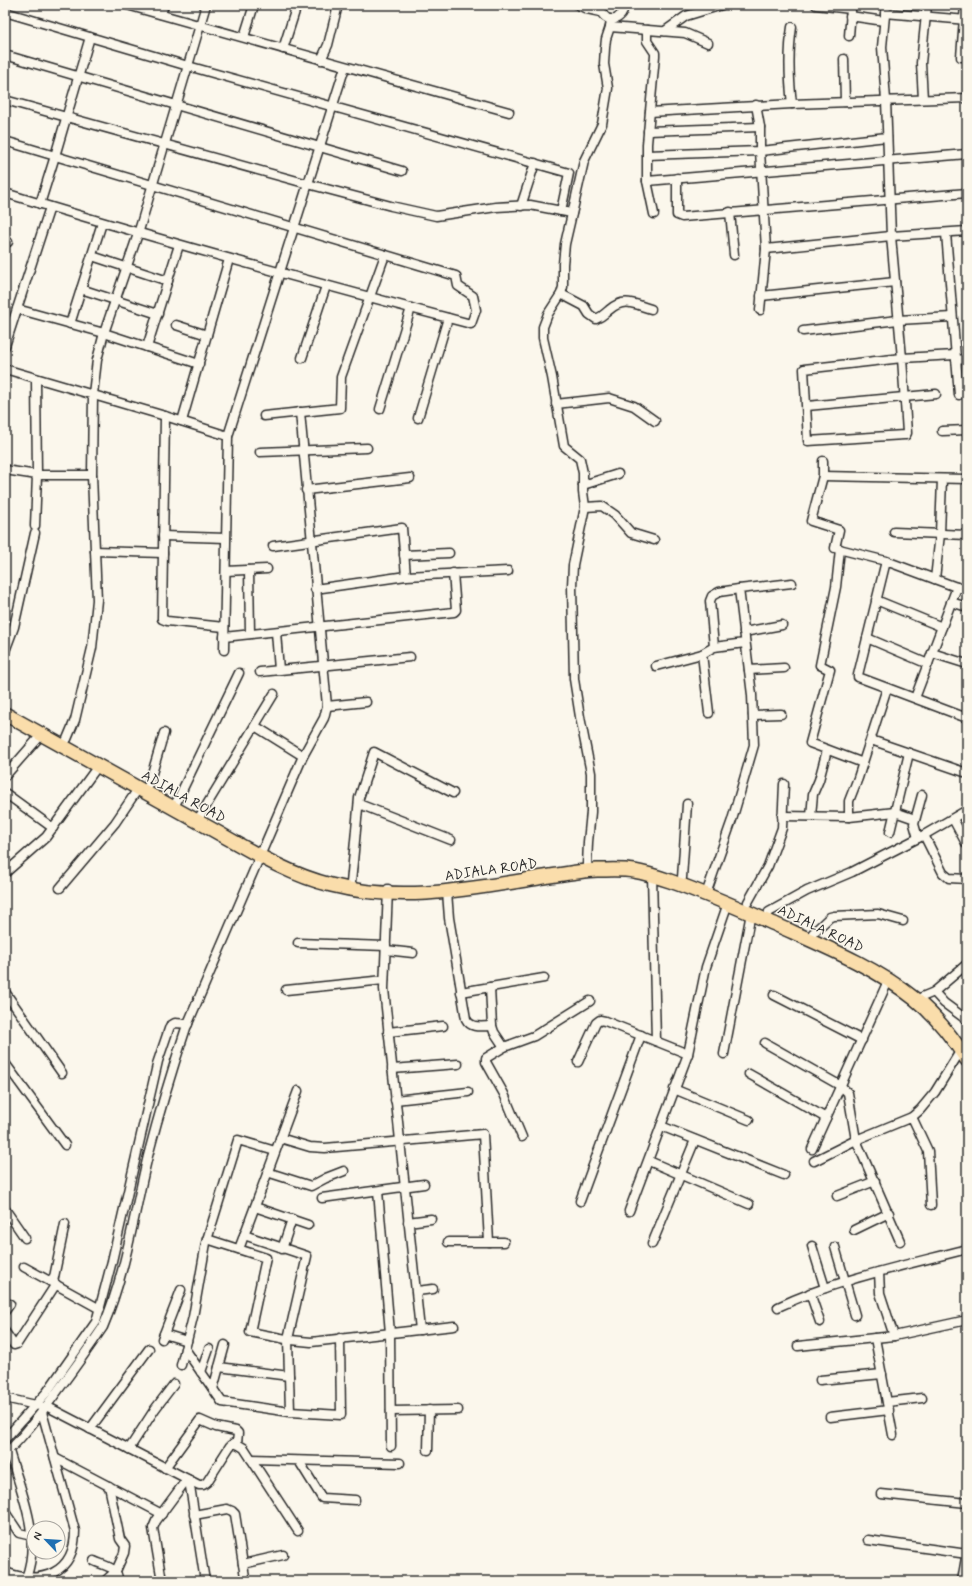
<svg xmlns="http://www.w3.org/2000/svg" width="972" height="1586" font-family="Mynerve,sans-serif">
	<style>
		.lines { fill: none; stroke-linecap: round; stroke-linejoin: round }
		.street-casing { stroke: #2b2b2b; stroke-width: 11 }
		.primary-casing { stroke: #2b2b2b; stroke-width: 16 }
		.street { stroke: #fbf7ec; stroke-width: 8 }
		.primary { stroke: #faddab; stroke-width: 13 }
		.labels { text-anchor: middle; stroke-width: 3; stroke-linejoin: round; paint-order: stroke }
		.street-label { font-size: 14px; fill: #2b2b2b; stroke: #fbf7ec }
	</style>
	<rect width="100%" height="100%" fill="#fbf7ec"/>
	<filter id="ink" filterUnits="userSpaceOnUse"><feTurbulence type="fractalNoise" baseFrequency=".025" numOctaves="2"/><feDisplacementMap in="SourceGraphic" scale="8" xChannelSelector="R" yChannelSelector="G"/><feConvolveMatrix kernelMatrix="1 2 1 2 8 2 1 2 1" color-interpolation-filters="sRGB"/></filter>
	<g filter="url(#ink)">
		<g class="lines">
			<g class="street-casing">
				<g id="street">
					<path d="M127 5 509 112"/>
					<path d="M578 5 587 9 601 12"/>
					<path d="M601 5C600 13 604 18 612 20 620 18 624 13 623 5"/>
					<path d="M816 5 851 9"/>
					<path d="M886 5 882 47 886 100 891 236 902 358 907 433 906 435H904L808 441 804 369 902 358 955 355"/>
					<path d="M5 12 188 66 569 173 561 211"/>
					<path d="M885 13 967 20"/>
					<path d="M161 14 164 5"/>
					<path d="M850 16 884 21"/>
					<path d="M610 27 685 33 708 43"/>
					<path d="M647 30V41L655 53V56L647 144V181L654 214"/>
					<path d="M665 31 686 16 722 5"/>
					<path d="M849 36 851 11"/>
					<path d="M244 37 254 5"/>
					<path d="M283 49 297 5"/>
					<path d="M5 55 402 171"/>
					<path d="M961 57 965 5"/>
					<path d="M844 59 845 102"/>
					<path d="M321 60 328 45 338 5"/>
					<path d="M923 99 921 63 927 5"/>
					<path d="M5 100 308 184 391 206 436 216 496 207 530 205 572 213"/>
					<path d="M792 104C789 78 788 53 792 27"/>
					<path d="M756 105 760 127V151L766 249 760 310"/>
					<path d="M650 112 792 104 967 98"/>
					<path d="M648 131 760 127"/>
					<path d="M5 141 456 276 458 286 473 296 476 310 471 324C315 283 159 240 5 193"/>
					<path d="M647 155 760 151 887 137"/>
					<path d="M677 178V215L682 217 967 193"/>
					<path d="M647 181 967 154"/>
					<path d="M40 204 55 156 90 37"/>
					<path d="M521 206 535 163"/>
					<path d="M730 212 734 255"/>
					<path d="M946 233 959 395"/>
					<path d="M5 241 8 242"/>
					<path d="M766 249 891 236 967 231"/>
					<path d="M92 256 168 281"/>
					<path d="M81 289 158 314"/>
					<path d="M561 294 584 306 589 314 596 319C602 317 604 314 609 310 624 297 634 304 651 309"/>
					<path d="M761 296 895 282"/>
					<path d="M17 309 104 333 199 364"/>
					<path d="M70 324 102 223"/>
					<path d="M176 325 207 335"/>
					<path d="M803 331 898 320 952 317"/>
					<path d="M5 346 50 207"/>
					<path d="M147 347 179 245"/>
					<path d="M302 358 326 286"/>
					<path d="M956 360 967 359"/>
					<path d="M5 369 165 416 228 436"/>
					<path d="M556 404 609 398 634 406 655 421"/>
					<path d="M807 406 936 394"/>
					<path d="M380 409 411 308"/>
					<path d="M165 416 162 619 167 621 224 627"/>
					<path d="M264 416 340 408 341 377 385 255"/>
					<path d="M418 418 448 318"/>
					<path d="M182 421 229 259"/>
					<path d="M942 431 967 430"/>
					<path d="M260 452 367 448"/>
					<path d="M823 461V476L811 521 839 530 835 548 886 561 959 588H967"/>
					<path d="M5 470 37 475H92"/>
					<path d="M823 476 967 479"/>
					<path d="M583 485 618 474"/>
					<path d="M306 490 410 478"/>
					<path d="M585 507 602 506 615 515 631 533 654 540"/>
					<path d="M35 526 37 475 36 379"/>
					<path d="M894 532 967 535"/>
					<path d="M163 536 226 538"/>
					<path d="M273 546 402 528 406 576"/>
					<path d="M840 549 836 587 820 665 830 670 810 743 863 763"/>
					<path d="M95 551 163 553"/>
					<path d="M404 555 449 553"/>
					<path d="M886 561 858 675V677L967 718"/>
					<path d="M249 570 250 634"/>
					<path d="M226 571 267 569"/>
					<path d="M935 579 940 534 942 479"/>
					<path d="M315 589 406 576 508 571"/>
					<path d="M876 600 942 627"/>
					<path d="M951 602 967 607"/>
					<path d="M276 632 279 670"/>
					<path d="M744 632 782 625"/>
					<path d="M224 637 454 612 456 610 453 573"/>
					<path d="M867 638 928 664"/>
					<path d="M714 647 710 601 712 596 719 592 739 589"/>
					<path d="M224 650 228 436 345 67"/>
					<path d="M5 651 14 627 35 533"/>
					<path d="M932 653 967 664"/>
					<path d="M702 654 709 713"/>
					<path d="M656 666 702 654 714 647 745 643"/>
					<path d="M749 670 784 668"/>
					<path d="M260 672 410 657"/>
					<path d="M915 698 957 587"/>
					<path d="M327 706 366 702"/>
					<path d="M753 715 781 714"/>
					<path d="M255 726 303 756"/>
					<path d="M67 739 75 720 92 648 97 600 92 475 93 394 97 360 104 333 138 234 206 5"/>
					<path d="M871 740 967 773"/>
					<path d="M5 776 42 734"/>
					<path d="M148 787 164 733"/>
					<path d="M5 793 53 828"/>
					<path d="M176 803 239 673"/>
					<path d="M359 804 451 840"/>
					<path d="M200 816 274 694"/>
					<path d="M782 816 849 817 895 812 915 819"/>
					<path d="M811 816 813 794 819 780 827 750"/>
					<path d="M849 817V801L858 778 887 688"/>
					<path d="M953 819 967 845"/>
					<path d="M890 832 909 753"/>
					<path d="M924 835 943 873 949 878 967 879"/>
					<path d="M918 838 914 824 922 795"/>
					<path d="M587 866 588 842 591 812V773L580 717 574 679 572 586 573 565 585 507 583 492V473L580 459 564 446 552 377 543 338V327L548 314 561 294 563 287V264L565 244 575 201 584 161 602 124 608 88 604 64 605 48 606 39 610 27 611 19"/>
					<path d="M5 873 46 837 98 766"/>
					<path d="M652 875 656 1041"/>
					<path d="M351 883 359 798 374 752 453 793"/>
					<path d="M680 884 682 878 687 804"/>
					<path d="M60 888 115 823 138 789"/>
					<path d="M388 889 384 989 420 1330"/>
					<path d="M447 892 449 918 466 1019C471 1029 482 1026 492 1026"/>
					<path d="M706 894 732 820 754 745 752 695 739 589 792 583"/>
					<path d="M748 902 768 866 782 828 784 784"/>
					<path d="M769 912 807 891 852 872 924 835 967 810"/>
					<path d="M813 933 830 917 834 916 878 914 903 921"/>
					<path d="M298 943 386 946"/>
					<path d="M386 950 413 953"/>
					<path d="M490 987 492 1026 494 1032 504 1047"/>
					<path d="M286 990 384 980"/>
					<path d="M5 992 62 1073"/>
					<path d="M461 992 544 978"/>
					<path d="M934 992 944 1003 967 1020"/>
					<path d="M774 995 862 1040"/>
					<path d="M918 1002 922 997 934 992 967 964"/>
					<path d="M388 1032 443 1026"/>
					<path d="M765 1043 841 1086 848 1093 856 1140 900 1241"/>
					<path d="M724 1054 751 913"/>
					<path d="M578 1062 596 1023 600 1020 605 1021 688 1054"/>
					<path d="M5 1063 65 1145"/>
					<path d="M392 1069 458 1064"/>
					<path d="M749 1074 826 1118"/>
					<path d="M674 1089 749 1120"/>
					<path d="M395 1100 468 1092"/>
					<path d="M912 1117 928 1151 931 1205"/>
					<path d="M661 1126 784 1175"/>
					<path d="M522 1137 504 1094 486 1062V1058L504 1047 534 1036 590 1001"/>
					<path d="M280 1138 310 1147 325 1148 483 1134 489 1242"/>
					<path d="M812 1149 888 981"/>
					<path d="M649 1161 749 1204"/>
					<path d="M814 1161 856 1140 912 1117 920 1110 935 1092 961 1050"/>
					<path d="M267 1172 311 1186 326 1178 344 1171"/>
					<path d="M378 1191 390 1333 391 1446"/>
					<path d="M837 1196 875 1181"/>
					<path d="M322 1198 424 1184"/>
					<path d="M580 1201 641 1035"/>
					<path d="M255 1207 308 1225"/>
					<path d="M5 1209 25 1238"/>
					<path d="M629 1211 688 1054 706 967 728 903"/>
					<path d="M408 1222 431 1219"/>
					<path d="M854 1230 889 1213"/>
					<path d="M244 1235 307 1256 288 1339 290 1412"/>
					<path d="M207 1239 266 1258 250 1332 291 1340 311 1342 454 1326"/>
					<path d="M448 1242H504"/>
					<path d="M652 1244 695 1140"/>
					<path d="M812 1246 825 1288"/>
					<path d="M835 1247 855 1315"/>
					<path d="M239 1249 298 1091"/>
					<path d="M282 1249 292 1219"/>
					<path d="M24 1267 100 1309"/>
					<path d="M879 1272 880 1293 894 1336"/>
					<path d="M53 1282 65 1224"/>
					<path d="M417 1291 433 1289"/>
					<path d="M810 1293 820 1322"/>
					<path d="M778 1307C838 1279 903 1266 967 1249"/>
					<path d="M5 1311 10 1304"/>
					<path d="M5 1332 14 1345 17 1344 56 1284"/>
					<path d="M164 1334 187 1341"/>
					<path d="M875 1338 893 1435"/>
					<path d="M162 1339 181 1290"/>
					<path d="M798 1346 894 1336 967 1320"/>
					<path d="M185 1349 222 1402 290 1412 341 1415 340 1338"/>
					<path d="M181 1365 193 1317 206 1243 238 1140 275 1151"/>
					<path d="M219 1367 289 1376"/>
					<path d="M201 1372 209 1349"/>
					<path d="M820 1380 882 1374"/>
					<path d="M213 1389 225 1345"/>
					<path d="M5 1398 40 1406"/>
					<path d="M887 1402 922 1398"/>
					<path d="M46 1406 199 1485H203L207 1482 230 1446 234 1443 239 1445 244 1448 298 1531"/>
					<path d="M391 1411 458 1410"/>
					<path d="M830 1417 889 1410"/>
					<path d="M90 1429 149 1349"/>
					<path d="M5 1439 47 1392 96 1322 112 1261 158 1061 170 1026 175 1023 188 1024"/>
					<path d="M129 1449 155 1409 174 1384"/>
					<path d="M428 1450 429 1410"/>
					<path d="M9 1451C21 1492 42 1536 26 1578"/>
					<path d="M5 1452C19 1448 91 1345 103 1327 126 1273 134 1213 148 1156 159 1113 172 1070 186 1028L303 756 324 718 327 706 300 412"/>
					<path d="M55 1458 162 1514"/>
					<path d="M251 1459 400 1463"/>
					<path d="M299 1461 322 1498 355 1500"/>
					<path d="M165 1468 200 1420 216 1427 236 1431 238 1433 237 1443"/>
					<path d="M189 1480 205 1581"/>
					<path d="M881 1494 967 1503"/>
					<path d="M5 1512 19 1533 32 1536"/>
					<path d="M194 1515 227 1509 232 1511 235 1514 245 1577"/>
					<path d="M868 1540 967 1554"/>
					<path d="M94 1561C104 1566 119 1567 118 1581"/>
					<path d="M243 1564 283 1555"/>
					<path d="M5 1572C41 1586 75 1573 75 1531L42 1412"/>
					<path d="M105 1581 116 1571 124 1553 125 1546 120 1539 109 1486"/>
					<path d="M162 1581 153 1528 156 1521 187 1479"/>
					<path d="M962 1581 967 1552"/>
				</g>
			</g>
			<g class="primary-casing">
				<path id="primary" d="M5 714C72 751 139 789 206 826 246 848 286 874 331 885 400 903 470 889 538 878 558 875 577 871 597 870 609 870 622 869 634 871 646 873 658 877 670 881 708 894 743 910 779 926 826 947 875 967 915 999 936 1016 953 1038 967 1060"/>
			</g>
			<use href="#street" class="street"/>
			<use href="#primary" class="primary"/>
		</g>
	</g>
	<g class="labels">
		<g class="street-label">
			<text transform="translate(184 796) rotate(29)" y="5">ADIALA ROAD</text>
			<text transform="translate(491 869) rotate(-8)" y="5">ADIALA ROAD</text>
			<text transform="translate(821 928) rotate(25)" y="5">ADIALA ROAD</text>
		</g>
	</g>
	<rect width="972" height="1586" fill="none" stroke="#fbf7ec" stroke-width="20"/>
	<rect x="10" y="10" width="952" height="1566" fill="none" stroke="#2b2b2b" stroke-width="1.5" filter="url(#ink)"/>
	<g transform="translate(46 1540) rotate(295)"><circle r="19" fill="#fbf7ec" stroke="#a8a59f"/>
	<path d="M0-3L7 15L0 10L-7 15Z" fill="#1f6fb2"/>
	<text y="-6" font-size="11" font-weight="bold" text-anchor="middle" fill="#2b2b2b">N</text>
	</g>
</svg>
